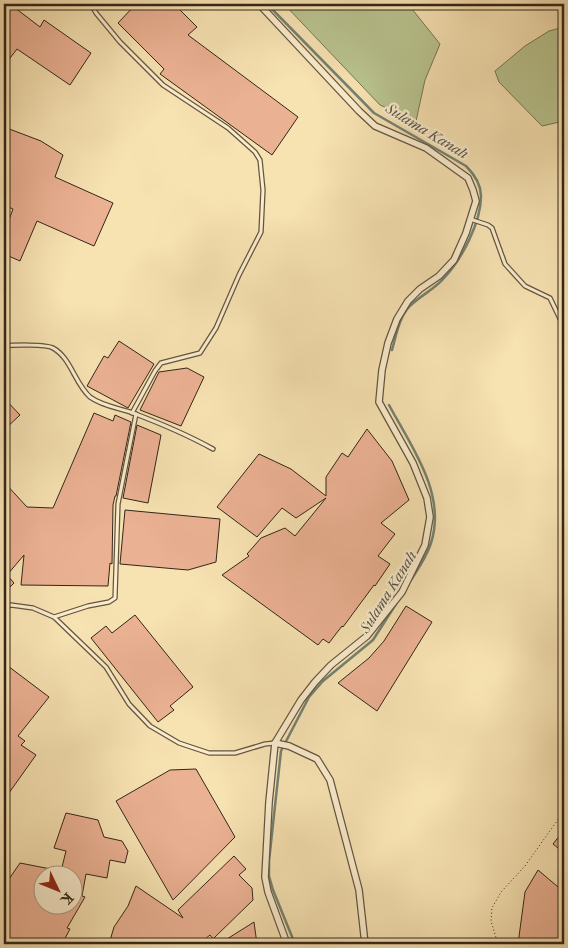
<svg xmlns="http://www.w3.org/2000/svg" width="568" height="948" font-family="'IM FELL French Canon',serif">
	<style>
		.green { fill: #b9c48f; stroke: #767554 }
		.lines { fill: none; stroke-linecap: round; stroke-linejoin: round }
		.stream { stroke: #738174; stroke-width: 2.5 }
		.building { fill: #ebb193; stroke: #332618; fill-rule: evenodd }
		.service-casing { stroke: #64553e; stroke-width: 5.5 }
		.minor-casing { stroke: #64553e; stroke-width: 8 }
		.path { stroke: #332618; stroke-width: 1; stroke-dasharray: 1 2.5; stroke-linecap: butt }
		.service { stroke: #faeccd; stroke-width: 3 }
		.minor { stroke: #faeccd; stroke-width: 5.5 }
		.labels { text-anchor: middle; stroke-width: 4.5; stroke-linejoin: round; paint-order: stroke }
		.water-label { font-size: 15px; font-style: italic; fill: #535346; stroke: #faeccd }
	</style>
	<rect width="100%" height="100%" fill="#f7e2b2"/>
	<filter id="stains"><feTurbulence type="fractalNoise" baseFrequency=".004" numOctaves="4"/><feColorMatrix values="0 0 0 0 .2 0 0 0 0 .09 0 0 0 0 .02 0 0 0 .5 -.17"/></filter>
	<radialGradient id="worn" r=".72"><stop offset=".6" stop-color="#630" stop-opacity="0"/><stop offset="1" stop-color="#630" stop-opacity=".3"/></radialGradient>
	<g class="green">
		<path d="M284 4H408L440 44 425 80 416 121 380 105Z"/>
		<path d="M564 27V121L542 126 499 82 495 71 525 46 549 31Z"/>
	</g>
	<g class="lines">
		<g class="stream">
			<path d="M267 4 374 113 466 166C474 174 481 183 481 196 481 222 462 259 444 278 434 290 419 296 409 307 399 318 396 336 392 350"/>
			<path d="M389 405C411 446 447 494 431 543 427 556 418 569 411 580"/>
			<path d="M295 944 273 890 269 876V861L281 751 309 697 323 681 373 640 396 604"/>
		</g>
	</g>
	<g class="building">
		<path d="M4 4H10L40 27 44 20 91 53 70 85 17 49 4 66Z"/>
		<path d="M136 4H174L197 27 188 35 298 117 272 155 160 74 164 69 118 23Z"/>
		<path d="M4 127 41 141 63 155 55 177 113 203 94 246 37 221 20 261 4 254V233L13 209 4 205Z"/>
		<path d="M119 341 154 364 128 408 87 386 104 356 108 358Z"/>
		<path d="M187 368 204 377 181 426 140 410 159 372Z"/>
		<path d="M4 398 20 415 4 430Z"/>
		<path d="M94 413 113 421 115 415 131 422 116 496H115L113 505 112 564 110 563 108 586 21 585 24 555 7 575 14 583 4 593V482L27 507 53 508Z"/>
		<path d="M137 425 161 435 148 503 123 498Z"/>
		<path d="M367 429 392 461 409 500 381 523 395 534 378 556 390 564 375 586 374 585 343 627 342 626 329 643 323 639 318 645 222 575 249 556 247 554 261 538 285 528 295 536 326 498 296 518 282 508 257 537 217 507 259 454 291 469 326 496V477L342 453 348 457Z"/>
		<path d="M125 510 220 519 216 562 188 570 120 564Z"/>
		<path d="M406 606 432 622 377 711 338 683 369 658 384 641Z"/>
		<path d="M135 615 193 687 170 706 174 710 158 722 91 638 106 626 112 633Z"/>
		<path d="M4 663 49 697 18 736 25 741 21 745 36 755 4 800Z"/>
		<path d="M196 769 235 837 173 900 116 801 170 770Z"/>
		<path d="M66 813 98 820 104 837 122 841 128 851 125 863 110 860 107 878 86 874 82 896 85 897 67 928 70 929 62 944H7L11 939 4 933V881L7 882 20 863 61 871 66 851 54 848ZM42 876H72V906H42Z"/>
		<path d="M564 830V853L553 844Z"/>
		<path d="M234 856 246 869 239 875 252 888 253 900 213 939 210 935 199 944H109L114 927 128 906 136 886 183 918 178 910Z"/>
		<path d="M538 870 564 892V944H518L525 892Z"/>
		<path d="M254 922 257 944H219Z"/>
	</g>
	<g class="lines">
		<g class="service-casing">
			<g id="service">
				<path d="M91 4 96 13 120 42 163 85 228 128 255 152 260 160 263 190 261 232 239 275 216 328 200 353 161 363 155 371 132 413"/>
				<path d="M470 219 488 225 492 228 505 264 525 286 550 298 564 327"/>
				<path d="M4 346C13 345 46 344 53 348 71 358 75 384 90 397 102 406 119 408 133 413 162 424 186 434 213 449"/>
				<path d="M4 607 11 605 33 608 54 617 106 667 129 704 150 726 179 743 209 753H235L265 744 275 743"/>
				<path d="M54 617 88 606 109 602 115 598 118 504 136 414"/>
			</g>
		</g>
		<g class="minor-casing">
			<g id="minor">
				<path d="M259 4 359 111 375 126 426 148 468 178 473 190 476 201 466 233 454 260 439 276 420 289 408 301 397 319 388 343 382 370 379 402 413 463 427 498 430 517 425 545 402 592 367 636 331 665 315 682 301 700 275 743 269 802 265 877 268 892 287 944"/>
				<path d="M275 743 289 746 317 759 330 780 359 890 365 944"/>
			</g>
		</g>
		<path class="path" d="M498 944 491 921 492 908 501 892 525 866 564 811"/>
		<use href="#service" class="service"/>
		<use href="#minor" class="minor"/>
	</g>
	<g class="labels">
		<g class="water-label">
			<text transform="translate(427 131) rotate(31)" y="5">Sulama Kanalı</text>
			<text transform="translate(388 592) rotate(-58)" y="5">Sulama Kanalı</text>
		</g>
	</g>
	<rect width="568" height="948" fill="none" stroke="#f7e2b2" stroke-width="20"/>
	<rect x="5" y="5" width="558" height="938" fill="none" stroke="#332618" stroke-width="2.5"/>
	<rect x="10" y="10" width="548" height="928" fill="none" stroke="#332618"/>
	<g transform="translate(58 890) rotate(133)"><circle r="24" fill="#faeccd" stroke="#aa9d85"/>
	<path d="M0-4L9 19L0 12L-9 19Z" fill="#8f2418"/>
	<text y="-8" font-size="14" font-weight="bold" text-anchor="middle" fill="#332618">K</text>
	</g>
	<rect width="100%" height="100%" filter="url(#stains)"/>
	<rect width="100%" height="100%" fill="url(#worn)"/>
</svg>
